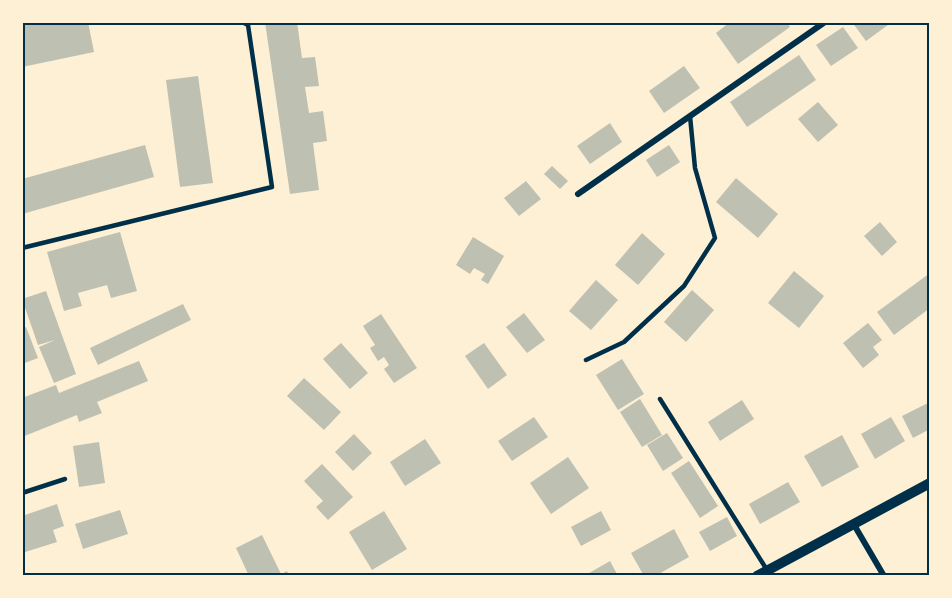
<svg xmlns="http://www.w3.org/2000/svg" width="952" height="598" font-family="Montserrat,sans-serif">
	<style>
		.building { fill: #bec0b2 }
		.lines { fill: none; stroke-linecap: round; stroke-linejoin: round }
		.service { stroke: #003049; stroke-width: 4.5 }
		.minor { stroke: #003049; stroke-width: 6 }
		.tertiary { stroke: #003049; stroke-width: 10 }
		.neatline { fill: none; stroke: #003049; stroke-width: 2 }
	</style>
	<rect width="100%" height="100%" fill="#fdf0d5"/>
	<g class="building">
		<path d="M22 22H88L94 52 22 67Z"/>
		<path d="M265 22H297L302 58 315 57 319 86 305 87 309 113 323 111 327 141 313 143 319 190 290 194Z"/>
		<path d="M730 22H787L790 27 738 64 716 33Z"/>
		<path d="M852 22H892L866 41Z"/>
		<path d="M843 27 858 48 831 66 816 45Z"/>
		<path d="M799 55 816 80 747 127 730 102Z"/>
		<path d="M684 66 700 88 664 113 649 91Z"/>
		<path d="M198 76 213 183 180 187 166 80Z"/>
		<path d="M818 102 838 125 818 142 798 119Z"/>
		<path d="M610 123 622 142 590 164 577 146Z"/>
		<path d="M145 145 154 177 22 214V179Z"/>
		<path d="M669 145 680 162 657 177 646 160Z"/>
		<path d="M552 166 568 181 560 189 544 174Z"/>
		<path d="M736 178 778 214 758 238 716 202Z"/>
		<path d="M526 181 541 199 519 216 504 198Z"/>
		<path d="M880 222 897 242 882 256 864 236Z"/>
		<path d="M120 232 137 291 111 298 107 285 78 293 82 306 64 311 47 252Z"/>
		<path d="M642 233 665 254 638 285 615 265Z"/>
		<path d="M473 237 504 256 488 284 481 280 485 274 474 268 470 274 456 265Z"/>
		<path d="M794 271 824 296 799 328 768 303Z"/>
		<path d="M930 273V308L894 335 877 312Z"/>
		<path d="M596 280 618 300 591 330 569 311Z"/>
		<path d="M692 290 714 310 686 342 664 322Z"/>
		<path d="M46 291 76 374 54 383 39 347 55 340 38 345 22 299Z"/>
		<path d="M183 304 191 320 98 365 90 348Z"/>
		<path d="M524 313 545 340 527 353 506 327Z"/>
		<path d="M381 314 417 368 394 383 384 369 389 365 384 357 378 361 370 348 375 345 363 326Z"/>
		<path d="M868 323 882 340 873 347 879 355 863 368 843 343Z"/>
		<path d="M26 327 38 358 22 364V329Z"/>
		<path d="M341 343 368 373 350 389 323 359Z"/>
		<path d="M484 343 507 375 488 389 465 356Z"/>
		<path d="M622 359 644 394 618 410 596 375Z"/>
		<path d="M139 361 148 381 97 402 102 413 79 422 77 415 22 437V398L56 385 59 393Z"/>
		<path d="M304 378 341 412 324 430 287 396Z"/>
		<path d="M640 399 662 435 642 447 620 412Z"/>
		<path d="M742 400 754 419 720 441 708 422Z"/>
		<path d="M930 402V429L913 438 902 416Z"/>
		<path d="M534 417 548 437 512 461 498 441Z"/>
		<path d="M891 417 905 441 875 459 861 434Z"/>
		<path d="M667 433 683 458 663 471 647 445Z"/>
		<path d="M354 434 372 453 353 471 335 452Z"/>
		<path d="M842 435 859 467 822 487 804 456Z"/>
		<path d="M425 439 441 463 405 486 390 462Z"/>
		<path d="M99 442 105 483 79 487 73 446Z"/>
		<path d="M568 457 589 488 551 514 530 483Z"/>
		<path d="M689 461 718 506 700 518 671 473Z"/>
		<path d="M322 464 353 497 328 520 316 507 323 501 304 481Z"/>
		<path d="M788 482 800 502 760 524 749 504Z"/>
		<path d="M57 504 64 526 53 530 57 542 22 553V516Z"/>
		<path d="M120 510 128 534 83 549 75 524Z"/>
		<path d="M384 511 407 549 372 570 349 532Z"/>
		<path d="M601 511 611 530 581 546 571 527Z"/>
		<path d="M727 517 737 536 710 551 699 532Z"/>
		<path d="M674 529 689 557 655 576H644L631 553Z"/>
		<path d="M262 535 281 574 287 571 289 576H249L236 548Z"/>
		<path d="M610 561 618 576H584Z"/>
	</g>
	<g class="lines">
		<g class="service">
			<path d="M22 248 272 187 248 25 242 22"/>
			<path d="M586 360 624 342 684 286 715 238 695 168 690 116"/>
			<path d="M660 399 767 570"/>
			<path d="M22 493 65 479"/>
		</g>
		<g class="minor">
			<path d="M578 194 825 22"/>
			<path d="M853 523 884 576"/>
		</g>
		<path class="tertiary" d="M757 576 930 483"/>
	</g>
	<rect width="952" height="598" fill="none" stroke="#fdf0d5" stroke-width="48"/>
	<rect x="24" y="24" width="904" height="550" class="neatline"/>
</svg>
